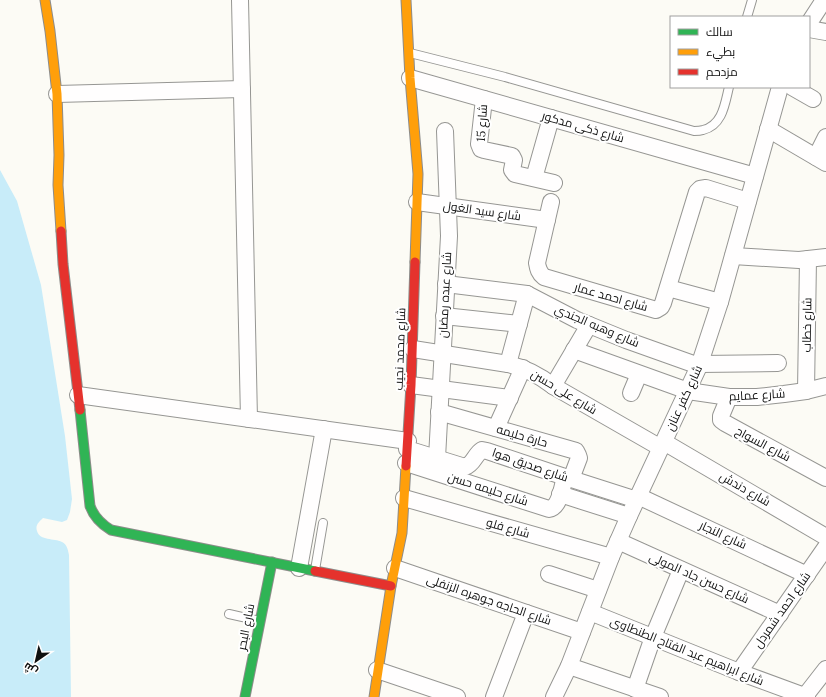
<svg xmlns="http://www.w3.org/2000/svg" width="826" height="697" font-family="Lora,Cairo,serif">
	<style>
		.water { fill: #c8ecf9 }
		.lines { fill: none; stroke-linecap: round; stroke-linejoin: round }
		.lane-casing { stroke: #969693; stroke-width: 10 }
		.street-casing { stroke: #969693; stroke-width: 18 }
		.fast-casing { stroke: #8d8c8a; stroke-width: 11 }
		.slow-casing { stroke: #8d8c8a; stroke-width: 11 }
		.jam-casing { stroke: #8d8c8a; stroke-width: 11 }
		.lane { stroke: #fffefe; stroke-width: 8 }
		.street { stroke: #fffefe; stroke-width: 16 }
		.fast { stroke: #30b455; stroke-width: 9 }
		.slow { stroke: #ff9f0a; stroke-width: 9 }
		.jam { stroke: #e5322d; stroke-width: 9 }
		.labels { text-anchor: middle; stroke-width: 4; stroke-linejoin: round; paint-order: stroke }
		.street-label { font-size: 12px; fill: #101010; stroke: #fff }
	</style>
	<rect width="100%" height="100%" fill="#fcfbf5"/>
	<path class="water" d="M0 170 17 201 41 285 65 436 72 499 70 512 67 520 62 522 43 518C39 522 35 525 37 531 40 541 54 538 62 542 67 544 68 550 69 555L71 697H0Z"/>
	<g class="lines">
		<g class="lane-casing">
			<g id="lane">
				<path d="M747 17 752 0"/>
				<path d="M410 53 505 77 694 131C697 131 700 131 703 130 723 125 725 103 729 87"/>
				<path d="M315 570 323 523"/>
				<path d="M229 614 260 621"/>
			</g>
		</g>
		<g class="street-casing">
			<g id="street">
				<path d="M240 0 249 419"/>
				<path d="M809 23 824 0"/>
				<path d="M809 29 826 32"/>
				<path d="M410 78 755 176"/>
				<path d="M792 87 813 99"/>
				<path d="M57 94 242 89"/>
				<path d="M484 99 479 144 481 149 484 150 512 156 514 160 512 170 515 174 554 183"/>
				<path d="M768 129 826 163"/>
				<path d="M816 157 826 137"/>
				<path d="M534 178 551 118"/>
				<path d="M417 202 547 220"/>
				<path d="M551 202 537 263C538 269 539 273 544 277L656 310 661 307 663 303 697 192 700 189 706 188 748 201"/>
				<path d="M733 256 799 260 826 257"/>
				<path d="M446 284 527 294 577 320 626 340 699 366"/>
				<path d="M668 288 720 302"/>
				<path d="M444 316 519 324"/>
				<path d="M413 349 508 364C526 368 539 375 553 386L661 448"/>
				<path d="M574 350 688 391 729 397H757L784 394 806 391 826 386"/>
				<path d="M508 364 527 294"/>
				<path d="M700 364 778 363"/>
				<path d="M411 385 510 398"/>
				<path d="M553 386 589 325"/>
				<path d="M806 391 808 259"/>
				<path d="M631 393 639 374"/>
				<path d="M78 395 408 441"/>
				<path d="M729 397 721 416V420L725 423 826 478"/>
				<path d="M439 412 576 451 578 455 579 458 571 479"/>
				<path d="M496 428 523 368"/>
				<path d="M664 442 826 537"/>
				<path d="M407 449 465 467C474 464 475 454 482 450L487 451 565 477 637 500"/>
				<path d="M437 458 449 236 445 131"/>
				<path d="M406 463 549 509C560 507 562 487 565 477"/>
				<path d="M560 494 629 516"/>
				<path d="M638 496 807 575"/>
				<path d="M404 498 611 557"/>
				<path d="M618 541 780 614"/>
				<path d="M299 568 324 429"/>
				<path d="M395 568 582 632"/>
				<path d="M549 574 598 590"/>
				<path d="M590 612 739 672 807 697"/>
				<path d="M569 666 660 697"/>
				<path d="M377 670 457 697"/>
				<path d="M739 672 826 547"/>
				<path d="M635 689 653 637 681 570"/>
				<path d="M805 696 826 669"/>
				<path d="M494 697 526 613"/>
				<path d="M554 697 569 666 611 557 629 516 699 366 720 302 780 87"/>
			</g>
		</g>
		<g class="fast-casing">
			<g id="fast">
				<path d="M80 410 90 506C94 517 101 524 111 530L315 571"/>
				<path d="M245 697 272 562"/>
			</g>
		</g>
		<g class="slow-casing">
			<g id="slow">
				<path d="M45 0 50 31 57 94 59 155 58 185 61 231"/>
				<path d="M406 0 410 78 418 174 415 262"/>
				<path d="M374 697 391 586 402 533 406 466"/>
			</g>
		</g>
		<g class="jam-casing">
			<g id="jam">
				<path d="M61 231 63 264 80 410"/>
				<path d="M406 466 411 385 415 262"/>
				<path d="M315 571 391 586"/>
			</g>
		</g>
		<use href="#lane" class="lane"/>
		<use href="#street" class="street"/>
		<use href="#fast" class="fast"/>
		<use href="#slow" class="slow"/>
		<use href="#jam" class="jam"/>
	</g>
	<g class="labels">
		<g class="street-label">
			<text transform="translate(482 123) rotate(-86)" y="4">شارع 15</text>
			<text transform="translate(583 127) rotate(16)" y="4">شارع ذكى مدكور</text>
			<text transform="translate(482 211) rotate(8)" y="4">شارع سيد الغول</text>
			<text transform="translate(445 295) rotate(-87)" y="4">شارع عبده رمضان</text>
			<text transform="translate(611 297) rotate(16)" y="4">شارع احمد عمار</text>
			<text transform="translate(807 325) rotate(-89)" y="4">شارع خطاب</text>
			<text transform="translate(597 326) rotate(23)" y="4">شارع وهبه الجندي</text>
			<text transform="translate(400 349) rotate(-88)" y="4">شارع محمد نجيب</text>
			<text transform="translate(564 392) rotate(31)" y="4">شارع على حسن</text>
			<text transform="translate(757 395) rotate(-3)" y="4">شارع عمايم</text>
			<text transform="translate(684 398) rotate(-65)" y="4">شارع كفر عنان</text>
			<text transform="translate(522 436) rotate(16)" y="4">حارة حليمه</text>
			<text transform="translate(763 444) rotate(28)" y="4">شارع السواح</text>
			<text transform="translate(530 465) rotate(19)" y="4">شارع صديق هوا</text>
			<text transform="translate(488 489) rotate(18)" y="4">شارع حليمه حسن</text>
			<text transform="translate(745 489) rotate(30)" y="4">شارع دندش</text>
			<text transform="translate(508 528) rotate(16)" y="4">شارع فلو</text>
			<text transform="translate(723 535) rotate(25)" y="4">شارع النجار</text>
			<text transform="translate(699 578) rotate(24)" y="4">شارع حسن جاد المولى</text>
			<text transform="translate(489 600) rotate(19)" y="4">شارع الحاجه جوهره الزنفلى</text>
			<text transform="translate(782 610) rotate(-55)" y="4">شارع احمد شمردل</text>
			<text transform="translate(246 627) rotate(-79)" y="4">شارع البحر</text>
			<text transform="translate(687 651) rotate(22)" y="4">شارع ابراهيم عبد الفتاح الطنطاوى</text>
		</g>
	</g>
	<rect x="670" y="16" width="140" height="72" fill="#ffffff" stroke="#9f9f9f"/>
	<rect x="678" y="29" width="20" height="6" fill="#30b455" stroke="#9f9f9f"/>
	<text x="706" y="36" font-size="12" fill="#101010">سالك</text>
	<rect x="678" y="49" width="20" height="6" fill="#ff9f0a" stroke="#9f9f9f"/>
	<text x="706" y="56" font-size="12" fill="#101010">بطيء</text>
	<rect x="678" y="69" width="20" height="6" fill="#e5322d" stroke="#9f9f9f"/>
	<text x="706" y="76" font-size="12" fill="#101010">مزدحم</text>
	<g transform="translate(36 661) rotate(214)" stroke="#ffffff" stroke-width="3" paint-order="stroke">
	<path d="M0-3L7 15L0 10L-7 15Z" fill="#101010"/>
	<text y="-6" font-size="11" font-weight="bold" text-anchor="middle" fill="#101010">ش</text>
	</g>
</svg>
